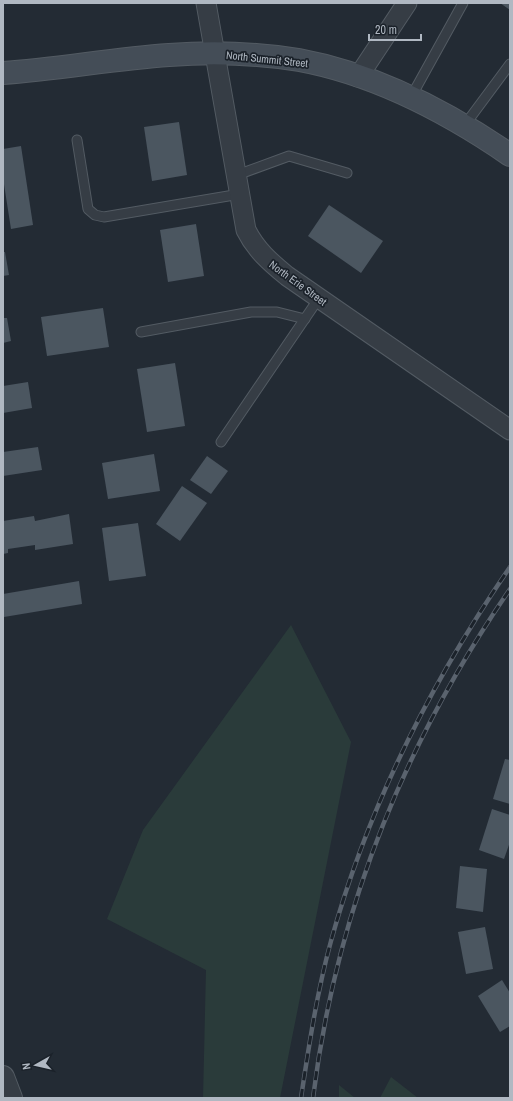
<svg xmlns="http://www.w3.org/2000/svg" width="513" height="1101" font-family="'Archivo Narrow',sans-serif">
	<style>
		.green { fill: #2a3b3a }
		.building { fill: #4b5660 }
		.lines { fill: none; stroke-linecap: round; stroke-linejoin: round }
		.service-casing { stroke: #535b63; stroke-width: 11 }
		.minor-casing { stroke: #535b63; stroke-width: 21 }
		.tertiary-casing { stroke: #535b63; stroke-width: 24 }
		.secondary-casing { stroke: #535b63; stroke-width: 24 }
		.service { stroke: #363d45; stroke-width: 9 }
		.minor { stroke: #363d45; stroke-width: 19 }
		.tertiary { stroke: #363d45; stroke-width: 22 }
		.secondary { stroke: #444d57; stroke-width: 22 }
		.rail-casing { stroke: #5a636e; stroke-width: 4.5 }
		.rail { stroke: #1b222a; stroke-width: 3; stroke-dasharray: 9; stroke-linecap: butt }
		.labels { text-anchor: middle; stroke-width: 3.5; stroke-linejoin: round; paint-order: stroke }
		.street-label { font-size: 11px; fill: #b0b8c2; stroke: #1b222a }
	</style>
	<rect width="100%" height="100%" fill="#232b34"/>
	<g class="green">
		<path d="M291 625 351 742 280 1098H203L206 970 107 919 143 830Z"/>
		<path d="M391 1077 418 1098H380Z"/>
		<path d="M339 1085 355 1098H339Z"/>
	</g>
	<g class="building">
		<path d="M500 3H510V10Z"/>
		<path d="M179 122 187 175 152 181 144 127Z"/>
		<path d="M21 146 33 225 11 229 3 178V149Z"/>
		<path d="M329 205 383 241 361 273 308 236Z"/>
		<path d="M196 224 204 276 168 282 160 230Z"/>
		<path d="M3 252H5L9 275 3 276Z"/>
		<path d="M103 308 109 347 47 356 41 317Z"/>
		<path d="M3 318H7L11 341 3 343Z"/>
		<path d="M175 363 185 426 147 432 137 369Z"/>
		<path d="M28 382 32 408 3 413V386Z"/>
		<path d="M38 447 42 470 3 476V452Z"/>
		<path d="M154 454 160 491 108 499 102 463Z"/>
		<path d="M207 456 228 471 211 494 190 480Z"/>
		<path d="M182 486 207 503 180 541 156 524Z"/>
		<path d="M69 514 73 544 35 550V545L8 549V553L3 554V521L34 516 35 521Z"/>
		<path d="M138 523 146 576 109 581 102 528Z"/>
		<path d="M79 581 82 604 4 617 3 594Z"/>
		<path d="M505 759 510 760V804L493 799Z"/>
		<path d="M492 809 510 815V842L504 859 479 850Z"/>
		<path d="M460 866 487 869 483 912 456 908Z"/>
		<path d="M485 927 493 969 466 974 458 932Z"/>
		<path d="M502 980 510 993V1026L500 1032 478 996Z"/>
	</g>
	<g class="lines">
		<g class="service-casing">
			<g id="service">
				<path d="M411 97 463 3"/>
				<path d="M464 126 510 64"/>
				<path d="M77 140 88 209 95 215 104 217 240 194"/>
				<path d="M237 175 289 156 347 173"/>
				<path d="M141 332 251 312H277L305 319"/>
				<path d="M221 442 319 298"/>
			</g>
		</g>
		<g class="minor-casing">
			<g id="minor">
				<path d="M206 3 246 230C256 250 270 262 287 276L510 430"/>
				<path d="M358 77 407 3"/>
			</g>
		</g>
		<g class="tertiary-casing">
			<path id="tertiary" d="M3 1077 11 1098"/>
		</g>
		<g class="secondary-casing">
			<path id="secondary" d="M3 73C58 69 113 59 169 55 211 52 256 53 299 60 375 74 446 111 510 155"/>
		</g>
		<use href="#service" class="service"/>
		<use href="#minor" class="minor"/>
		<use href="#tertiary" class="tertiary"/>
		<use href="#secondary" class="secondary"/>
		<g class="rail-casing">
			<g id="rail">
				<path d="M301 1098C309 1045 317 992 331 941 368 807 431 682 510 567"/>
				<path d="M313 1098C336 912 404 743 510 589"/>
			</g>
		</g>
		<use href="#rail" class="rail"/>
	</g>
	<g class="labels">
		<g class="street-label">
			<text transform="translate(267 59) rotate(6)" y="4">North Summit Street</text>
			<text transform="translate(298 283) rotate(36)" y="4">North Erie Street</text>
		</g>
	</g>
	<rect width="513" height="1101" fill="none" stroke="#b0b8c2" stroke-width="8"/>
	<g transform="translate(36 1065) rotate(262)" stroke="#1b222a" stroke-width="3" paint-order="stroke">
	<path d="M0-3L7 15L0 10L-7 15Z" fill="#b0b8c2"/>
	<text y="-6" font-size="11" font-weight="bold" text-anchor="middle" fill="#b0b8c2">N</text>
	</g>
	<path d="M369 34v6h52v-6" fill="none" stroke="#b0b8c2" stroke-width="2"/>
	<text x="375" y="34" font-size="12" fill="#b0b8c2" stroke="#1b222a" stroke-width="3" paint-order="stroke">20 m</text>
</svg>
